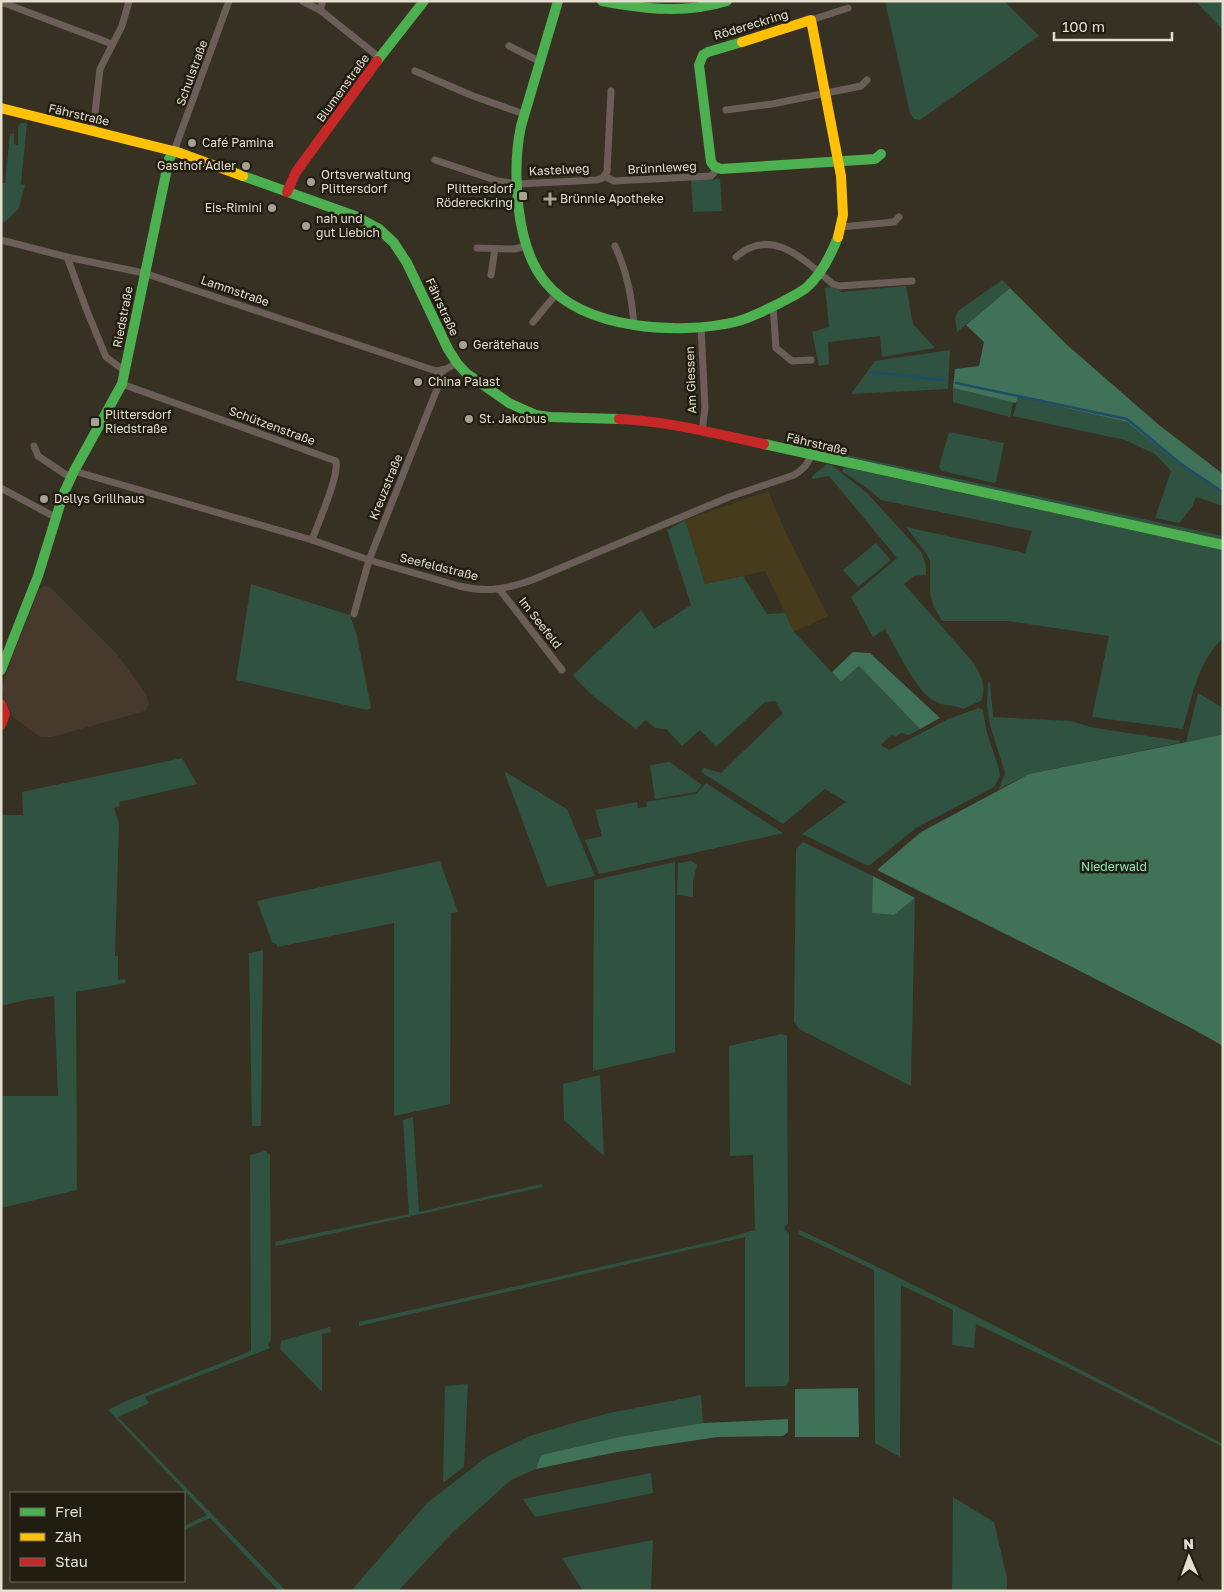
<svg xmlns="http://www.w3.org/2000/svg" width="1224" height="1592" font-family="'Golos Text',sans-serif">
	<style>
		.built { fill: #463b1b }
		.education { fill: #47392c }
		.green { fill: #305240 }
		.forest { fill: #407159 }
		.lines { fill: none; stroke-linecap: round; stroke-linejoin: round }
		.stream { stroke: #1d4e66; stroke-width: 2.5 }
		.street { stroke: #6b5d58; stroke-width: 7 }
		.fast { stroke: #4caf50; stroke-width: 10 }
		.slow { stroke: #ffc107; stroke-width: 10 }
		.jam { stroke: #c62828; stroke-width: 10 }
		.poi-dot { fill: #a6a192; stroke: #211d11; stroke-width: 2 }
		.labels { text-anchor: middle; stroke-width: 5; stroke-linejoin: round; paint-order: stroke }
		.street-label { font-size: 12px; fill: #e3dece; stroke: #211d11 }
		.poi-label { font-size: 12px; fill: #e3dece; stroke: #211d11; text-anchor: start }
		.park-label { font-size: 12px; fill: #8fe7be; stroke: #211d11 }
	</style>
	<rect width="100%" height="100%" fill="#363122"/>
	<path class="built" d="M768 491 784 529 828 616 794 632 765 571 705 584 685 520Z"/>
	<path class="education" d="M44 586 50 587 117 654 146 694 149 704 145 711 52 737H40L13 717 4 699 2 687 12 657 40 588Z"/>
	<g class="green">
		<path d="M885 1H1004L1039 36 920 120 914 119 910 113Z"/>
		<path d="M1195 1H1223V30Z"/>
		<path d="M21 123H27L21 184 25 185 19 208 4 223 1 220V183H5L10 134 14 133V144L18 145V126Z"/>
		<path d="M720 179 722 211 693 212 691 180Z"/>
		<path d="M1002 280 1010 288 957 332 955 318 958 311Z"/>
		<path d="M906 286 913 324 935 348 882 357 880 336 828 342 829 364 819 366 812 332 829 327 825 288 832 287 842 292Z"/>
		<path d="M950 350 948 389 851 394 875 361Z"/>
		<path d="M953 388 1013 402 1010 417 953 402Z"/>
		<path d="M1018 397 1127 422 1183 467 1223 493V506L1196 497 1192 507 1179 523 1155 518 1171 471 1155 454 1125 440 1013 416Z"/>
		<path d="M949 432 1004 443 996 482 994 483 942 471 939 467Z"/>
		<path d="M819 449 1223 536V541L820 453Z"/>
		<path d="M827 464 833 466 867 493 922 553 926 566V575L914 576 904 584 973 662C981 676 987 685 981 701L963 709C954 705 945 706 936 702 918 695 896 648 885 629L873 637 851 597 897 558 829 476 813 479 812 476Z"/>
		<path d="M844 467 1223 550V638C1198 661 1192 697 1183 729L1092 717 1109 636 1007 621H942L934 607 930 594V561L926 553 906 527 1025 553 1032 531 881 500 868 489 842 471Z"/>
		<path d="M685 520 705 584 743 576 767 614 785 613 794 632 841 682 859 666 920 729 909 735 901 733 896 737 891 735 881 745 889 750 948 719 979 708 983 710 987 733 999 769 1000 776 994 787 916 828 870 865H866L802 834 846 802 825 789 783 824 701 772 704 768 721 773 783 713 775 701 765 702 716 747 700 730 682 746 666 729 655 728 646 720 636 729 592 695 573 676 574 674 641 610 654 629 691 605 667 530Z"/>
		<path d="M876 543 891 560 858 587 843 570Z"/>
		<path d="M251 584 350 615 357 636 371 708 367 710 236 680Z"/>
		<path d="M990 682 993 717 1071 721 1090 727 1180 741 1179 743 1029 774 999 789 1005 773 990 725 987 705 988 683Z"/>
		<path d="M1198 693 1223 708V736L1186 742Z"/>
		<path d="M182 758 197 784 119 802 120 806 114 808 119 823 115 956H118V980L125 979 126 983 76 992 77 1190 1 1208V1096H58L54 996 26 1000 1 1006V815H23L22 792Z"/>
		<path d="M670 762 702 785 696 792 655 799 650 765Z"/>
		<path d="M504 771 567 809 595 876 547 887Z"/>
		<path d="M706 783 783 833 599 874 585 840 602 836 595 810 637 802 638 808 647 807 646 802 696 794Z"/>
		<path d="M803 842 873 876V913L894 915 915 898 911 1086 799 1029 794 1022 796 849Z"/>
		<path d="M440 861 458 912 451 913 450 1104 394 1116V923L278 947 276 944 272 942 257 901Z"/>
		<path d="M692 861 697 865 693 882V897L677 895 678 863Z"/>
		<path d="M675 862V1052L593 1071 594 880Z"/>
		<path d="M263 950 261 1126H252L249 953Z"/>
		<path d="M781 1034 787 1036 788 1224 785 1226 784 1229 789 1233V1381L786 1386 745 1387V1237L359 1326V1322L719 1240 755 1230 753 1155 730 1156 729 1046Z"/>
		<path d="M600 1075 604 1156 564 1120 563 1084Z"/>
		<path d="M413 1117 419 1212 542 1184 543 1187 276 1246 275 1242 409 1214 403 1120Z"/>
		<path d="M265 1151 270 1155 271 1339 268 1345 270 1348 145 1397 149 1403 118 1417 286 1591H279L210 1518 184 1530V1526L207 1515 108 1410 126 1401 251 1351 250 1155Z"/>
		<path d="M800 1230C943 1297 1083 1371 1223 1444V1447L1071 1369 976 1324 974 1348 952 1345 953 1310 901 1285 900 1457 875 1443 874 1270 798 1234Z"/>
		<path d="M330 1327 331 1332 322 1334V1392L280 1349 281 1341Z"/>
		<path d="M468 1384 464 1467 443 1483 445 1386Z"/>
		<path d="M701 1395 703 1423 619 1437 541 1455 536 1469 511 1480 454 1531 398 1591H351L427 1503 488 1456 530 1436 573 1423 609 1413Z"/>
		<path d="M651 1473 653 1493 535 1517 523 1499Z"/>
		<path d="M953 1497 994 1522 1007 1578V1591H952Z"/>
		<path d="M653 1540 651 1591H583L562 1558Z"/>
	</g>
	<g class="forest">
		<path d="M1010 288 1066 344 1159 425 1223 474V493L1183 467 1127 422 1018 397 1016 403 953 388 955 369 979 366 984 342 966 325Z"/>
		<path d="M853 652 870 653 940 718 920 729 859 666 841 682 832 672Z"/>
		<path d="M1221 735 1223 736V1046L1193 1029 1072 967 877 870 921 832 1029 774Z"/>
		<path d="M873 876 915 898 894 915 872 913Z"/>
		<path d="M858 1388 859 1437H795V1389Z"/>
		<path d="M788 1419V1432L783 1436 718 1437 617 1452 536 1469 541 1455 619 1437 703 1423Z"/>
	</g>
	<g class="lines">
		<g class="stream">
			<path d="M870 372 944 380"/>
			<path d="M956 383 1127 419 1181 464 1223 492"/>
		</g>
		<g class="street">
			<path d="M302 1 320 10 380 58"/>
			<path d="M1 2 112 44"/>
			<path d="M320 10 323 1"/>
			<path d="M811 20 848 8"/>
			<path d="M509 46 539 61"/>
			<path d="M415 71 473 96 524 114"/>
			<path d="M726 110 772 104 861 86 867 80"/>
			<path d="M93 131 100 69 122 26 129 1"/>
			<path d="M174 151 229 1"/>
			<path d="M435 160 498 181 517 184 597 180 603 178 607 172 611 91"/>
			<path d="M604 176 614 181 711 176 718 168"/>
			<path d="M841 227 894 222 899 217"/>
			<path d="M1 240 67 257 144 273 436 371 446 369 457 363"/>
			<path d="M615 246C627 271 632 297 634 325"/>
			<path d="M477 248 514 249 527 246"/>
			<path d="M67 257 87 311 106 357 125 371"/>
			<path d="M736 257C772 225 805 261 833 284L839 286 912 281"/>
			<path d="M491 275 495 249"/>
			<path d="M773 306 776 348 792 361 811 360"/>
			<path d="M533 322 557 293"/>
			<path d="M701 327 705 408 702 431"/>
			<path d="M122 384 336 461C339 477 318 523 312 540"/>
			<path d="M34 446 38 456 71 478"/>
			<path d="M74 471 312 540 369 560 459 586C486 593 506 589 532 580L729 497 794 475C802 470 808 465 811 455"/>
			<path d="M1 488 55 517"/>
			<path d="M500 590 562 670"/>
			<path d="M354 614 369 560 441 379 443 370"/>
		</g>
		<g class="fast">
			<path d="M558 1 521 126C512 170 515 247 546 283 585 330 679 335 735 322 751 318 765 310 780 303 789 298 798 294 806 288 821 275 831 255 838 237"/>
			<path d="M602 1C645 9 685 14 727 1"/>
			<path d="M742 42 708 52 703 55 699 65 711 162 714 166 721 169 875 159 881 154"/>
			<path d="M377 61 424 1"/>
			<path d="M243 176 355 216 379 229 394 243 407 263 448 349 457 363 466 373 509 403 536 415 550 417 619 419"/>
			<path d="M764 444 1223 545"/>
			<path d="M1 670 38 576 63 495 74 471 122 384 169 159 174 151"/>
		</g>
		<g class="slow">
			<path d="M742 42 811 20 841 176 843 215 838 237"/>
			<path d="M1 108 177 152 243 176"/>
		</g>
		<g class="jam">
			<path d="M287 192 296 172 377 61"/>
			<path d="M619 419C668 421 716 434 764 444"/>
			<path d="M1 704 5 714 1 725"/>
		</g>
	</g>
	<g class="poi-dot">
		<circle cx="192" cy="143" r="5"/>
		<circle cx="246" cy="166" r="5"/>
		<circle cx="311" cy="182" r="5"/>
		<rect x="518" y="191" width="10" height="10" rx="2.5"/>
		<path d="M547.5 191.5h5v5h5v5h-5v5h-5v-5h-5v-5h5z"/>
		<circle cx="272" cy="208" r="5"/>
		<circle cx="306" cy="226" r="5"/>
		<circle cx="463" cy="345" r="5"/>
		<circle cx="418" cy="382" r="5"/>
		<circle cx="469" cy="419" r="5"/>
		<rect x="90" y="417" width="10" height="10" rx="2.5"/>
		<circle cx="44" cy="499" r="5"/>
	</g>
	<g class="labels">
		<g class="street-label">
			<text transform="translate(751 25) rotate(-17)" y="4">Rödereckring</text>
			<text transform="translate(192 73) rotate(-70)" y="4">Schulstraße</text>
			<text transform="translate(343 88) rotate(-54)" y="4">Blumenstraße</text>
			<text transform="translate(79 115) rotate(13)" y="4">Fährstraße</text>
			<text transform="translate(662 168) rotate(-3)" y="4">Brünnleweg</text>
			<text transform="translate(559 170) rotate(-3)" y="4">Kastelweg</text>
			<text transform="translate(235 291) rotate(19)" y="4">Lammstraße</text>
			<text transform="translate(442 307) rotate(65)" y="4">Fährstraße</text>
			<text transform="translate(123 317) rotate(-79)" y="4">Riedstraße</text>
			<text transform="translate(691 380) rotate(-92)" y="4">Am Giessen</text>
			<text transform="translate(272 426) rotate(20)" y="4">Schützenstraße</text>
			<text transform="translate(817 444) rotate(13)" y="4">Fährstraße</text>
			<text transform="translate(386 487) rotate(-68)" y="4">Kreuzstraße</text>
			<text transform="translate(439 567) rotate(14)" y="4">Seefeldstraße</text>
			<text transform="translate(540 623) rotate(52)" y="4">Im Seefeld</text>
		</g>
		<g class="poi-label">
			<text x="202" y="147">Café Pamina</text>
			<text x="236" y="170" text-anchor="end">Gasthof Adler</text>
			<text x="321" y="179">Ortsverwaltung<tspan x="321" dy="14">Plittersdorf</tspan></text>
			<text x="513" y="193" text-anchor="end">Plittersdorf<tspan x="513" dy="14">Rödereckring</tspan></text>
			<text x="560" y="203">Brünnle Apotheke</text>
			<text x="262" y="212" text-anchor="end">Eis-Rimini</text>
			<text x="316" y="223">nah und<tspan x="316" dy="14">gut Liebich</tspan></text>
			<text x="473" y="349">Gerätehaus</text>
			<text x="428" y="386">China Palast</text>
			<text x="105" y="419">Plittersdorf<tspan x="105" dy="14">Riedstraße</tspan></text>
			<text x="479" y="423">St. Jakobus</text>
			<text x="54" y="503">Dellys Grillhaus</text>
		</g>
		<g class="park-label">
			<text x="1114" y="871">Niederwald</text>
		</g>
	</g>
	<rect width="1224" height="1592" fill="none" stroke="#e3dece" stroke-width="5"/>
	<rect x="10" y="1492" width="175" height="90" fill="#211d11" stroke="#6f6a5d"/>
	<rect x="20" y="1508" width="25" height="8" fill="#4caf50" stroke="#6f6a5d"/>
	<text x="55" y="1517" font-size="15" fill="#e3dece">Frei</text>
	<rect x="20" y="1533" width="25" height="8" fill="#ffc107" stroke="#6f6a5d"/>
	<text x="55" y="1542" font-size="15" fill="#e3dece">Zäh</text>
	<rect x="20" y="1558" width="25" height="8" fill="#c62828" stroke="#6f6a5d"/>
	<text x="55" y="1567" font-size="15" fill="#e3dece">Stau</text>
	<g transform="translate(1189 1557) rotate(358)" stroke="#211d11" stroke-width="4" paint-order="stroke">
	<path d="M0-4L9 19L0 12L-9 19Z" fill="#e3dece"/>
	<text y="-8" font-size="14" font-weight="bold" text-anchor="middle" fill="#e3dece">N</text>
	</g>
	<path d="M1054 32v8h118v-8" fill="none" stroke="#e3dece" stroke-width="2.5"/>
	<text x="1062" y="32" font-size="15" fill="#e3dece" stroke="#211d11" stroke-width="4" paint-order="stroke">100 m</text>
</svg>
